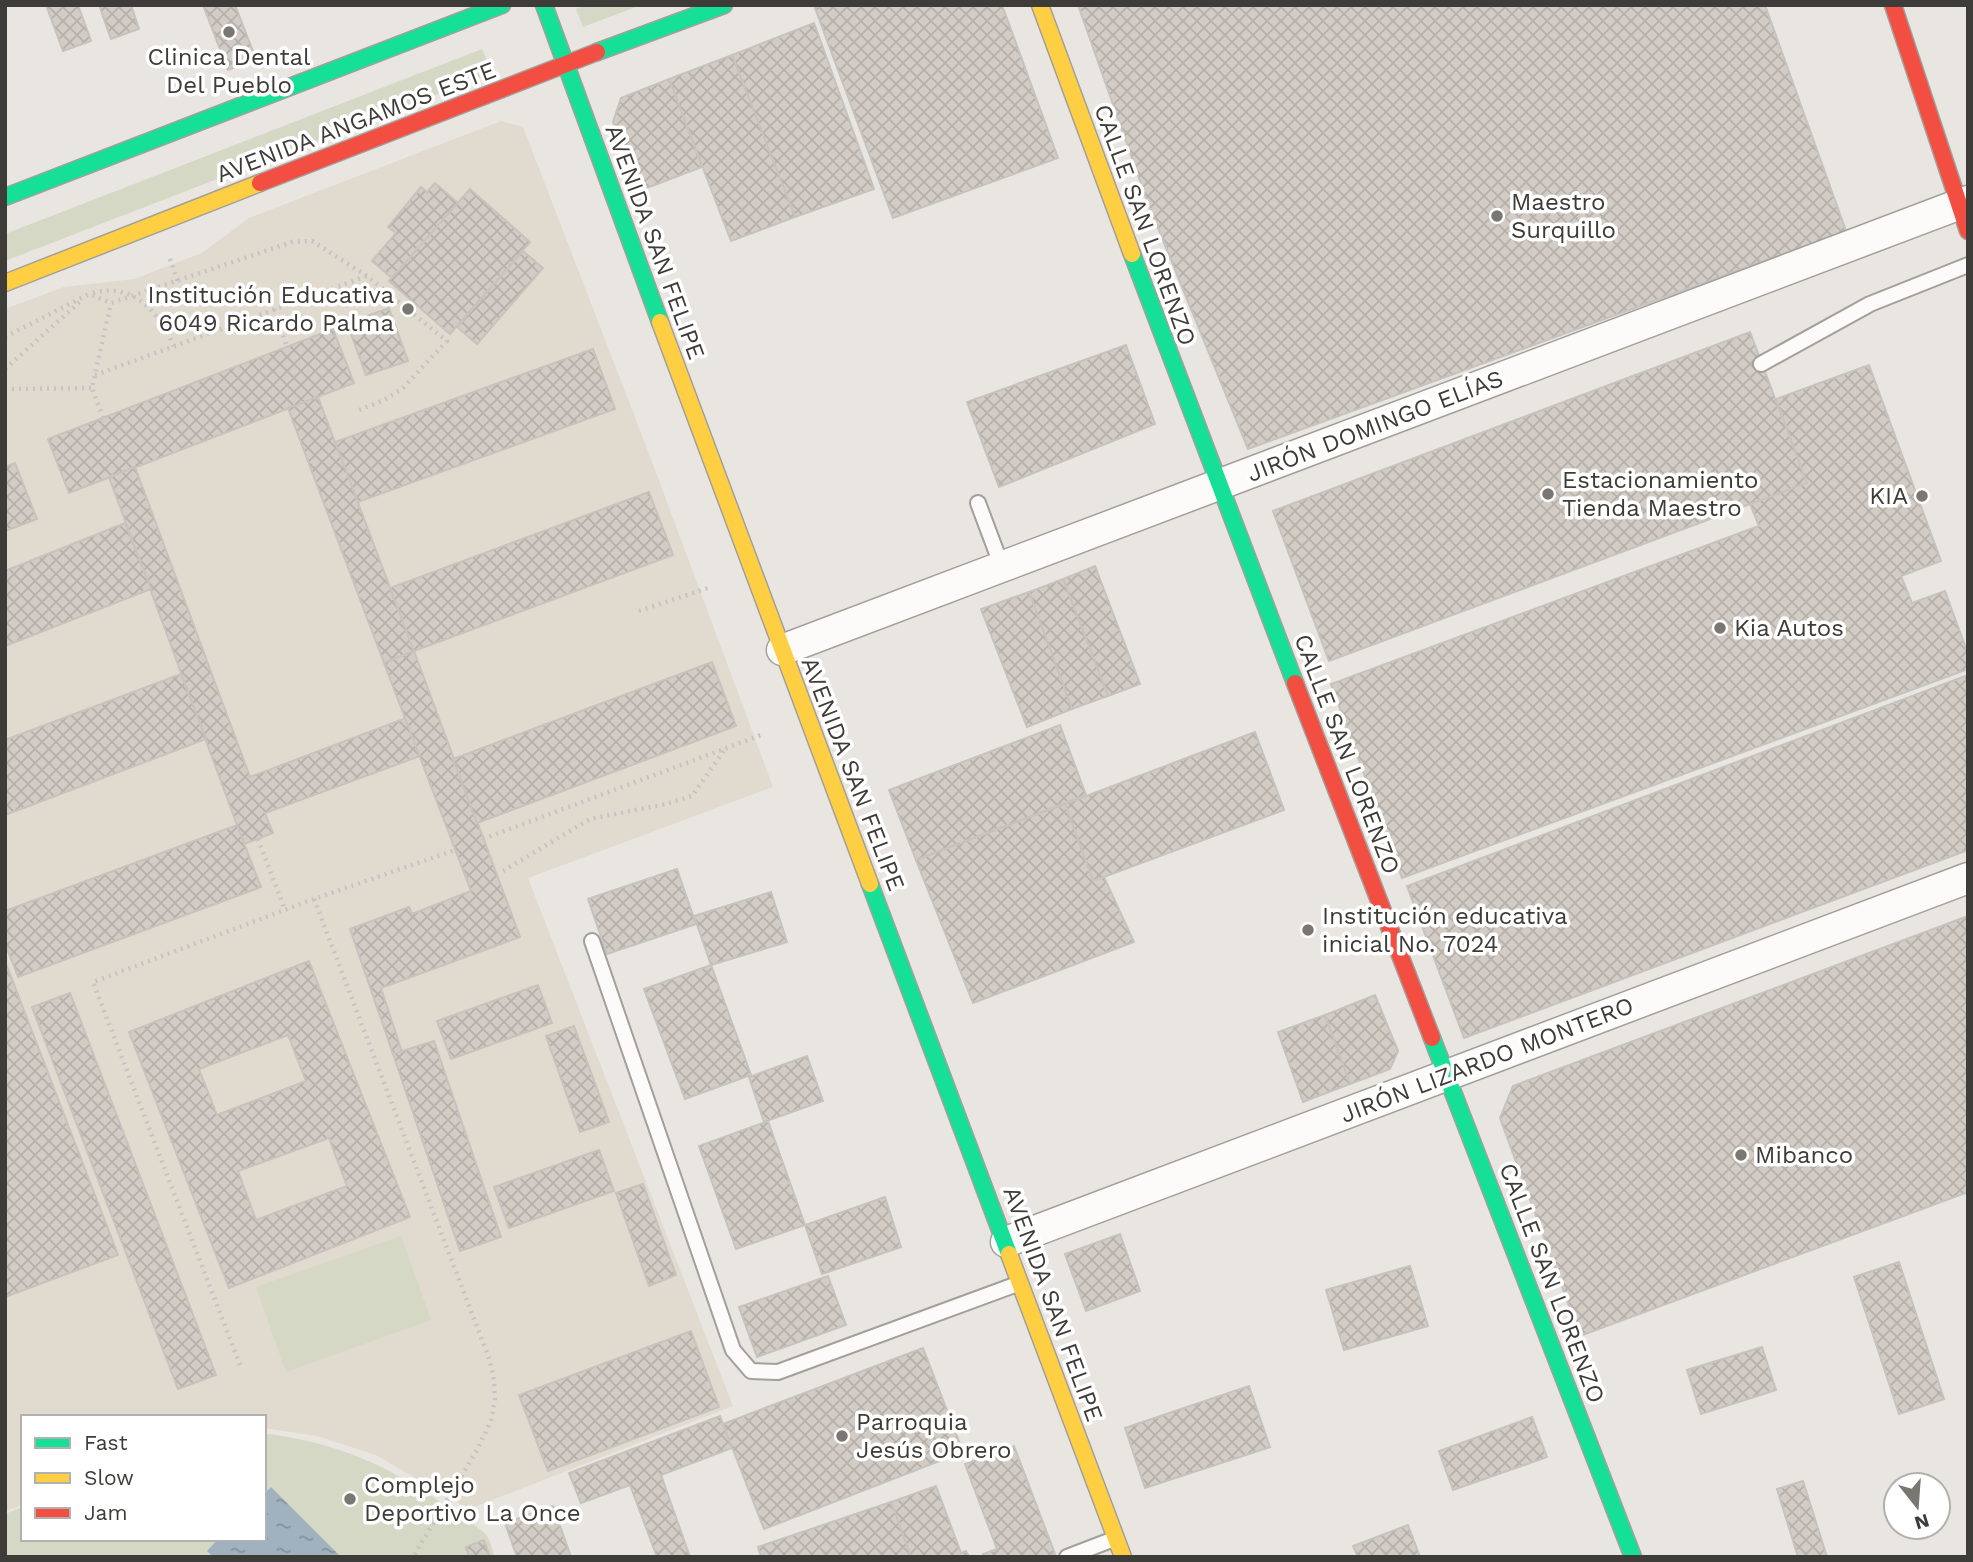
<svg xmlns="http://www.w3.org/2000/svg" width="1973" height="1562" font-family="'Work Sans',sans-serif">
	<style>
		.built { fill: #e1dace }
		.grass { fill: #d5d8c4 }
		.water { fill: url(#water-ripples) }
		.building { fill: url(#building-cross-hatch); stroke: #c6c3bf; stroke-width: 2; fill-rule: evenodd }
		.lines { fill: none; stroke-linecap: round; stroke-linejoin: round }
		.lane-casing { stroke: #a3a09c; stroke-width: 18 }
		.street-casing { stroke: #a3a09c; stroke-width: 33 }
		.fast-casing { stroke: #a3a09c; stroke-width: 19 }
		.slow-casing { stroke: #a3a09c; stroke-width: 19 }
		.jam-casing { stroke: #a3a09c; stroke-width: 19 }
		.path { stroke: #c5c5c3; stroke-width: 4.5; stroke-dasharray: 2 5; stroke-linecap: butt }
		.lane { stroke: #fcfbfa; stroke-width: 14 }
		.street { stroke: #fcfbfa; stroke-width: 30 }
		.fast { stroke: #16e098; stroke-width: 16 }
		.slow { stroke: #ffcf43; stroke-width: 16 }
		.jam { stroke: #f24e42; stroke-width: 16 }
		.poi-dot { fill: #7a7773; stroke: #fff; stroke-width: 2.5 }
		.labels { text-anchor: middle; stroke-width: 7; stroke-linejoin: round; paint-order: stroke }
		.poi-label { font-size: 24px; fill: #3e3c38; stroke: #fff; text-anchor: start }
		.street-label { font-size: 24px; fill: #3e3c38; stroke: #fff }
	</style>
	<defs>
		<pattern id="water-ripples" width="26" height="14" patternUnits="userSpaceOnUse" patternTransform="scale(1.75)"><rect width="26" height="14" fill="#a0b1bf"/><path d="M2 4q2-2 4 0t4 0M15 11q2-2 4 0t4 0" fill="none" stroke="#84919c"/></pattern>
		<pattern id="building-cross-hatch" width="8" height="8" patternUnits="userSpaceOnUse" patternTransform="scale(1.75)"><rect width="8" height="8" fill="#d3ccc5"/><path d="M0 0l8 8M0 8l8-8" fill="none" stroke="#b6b0aa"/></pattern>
	</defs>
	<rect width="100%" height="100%" fill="#e9e5e0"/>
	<path class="built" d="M501 121 523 127 651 459 773 787 528 878 733 1406 469 1509 376 1455 317 1436 264 1428V1417H23V1505L5 1511V951L25 998 5 948V309L64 287 134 279 202 253 249 218Z"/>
	<g class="grass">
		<path d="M585 5H641L583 27 576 9Z"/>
		<path d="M482 49 492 73 5 261V234Z"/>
		<path d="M401 1236 431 1320 286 1372 256 1287Z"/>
		<path d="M269 1434C346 1445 395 1469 457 1514 466 1520 481 1528 487 1536 491 1542 492 1551 495 1557H5V1514L23 1507V1539H264V1435Z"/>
	</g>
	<path class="water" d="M271 1487 341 1557H213L207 1551 218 1539H264V1494Z"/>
	<g class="building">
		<path d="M46 5H78L91 41 63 51Z"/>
		<path d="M99 5H131L139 29 111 39Z"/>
		<path d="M203 5H235L256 59 228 70Z"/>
		<path d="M822 5H1002L1058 158 893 218 815 8Z"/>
		<path d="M1078 5H1765L1846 231 1248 449 1147 201Z"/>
		<path d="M814 23 874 189 795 217 732 55Z"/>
		<path d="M732 55 795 217 731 241 669 79Z"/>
		<path d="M669 79 702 167 639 191 613 122 621 98Z"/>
		<path d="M435 183 458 203 392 278 372 261 396 233 388 227 421 187 427 192Z"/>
		<path d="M470 189 530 242 450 334 389 281Z"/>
		<path d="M523 251 543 268 477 344 457 327Z"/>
		<path d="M389 308 408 361 366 375 347 323Z"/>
		<path d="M333 329 354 383 69 493 48 439Z"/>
		<path d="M1750 332 1807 483 1329 661 1273 511Z"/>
		<path d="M1126 345 1155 424 999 487 967 402Z"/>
		<path d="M593 349 615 409 358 502 335 442Z"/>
		<path d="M1869 365 1941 561 1901 576 1912 603 1945 591 1968 654V669L1402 878 1331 684 1759 526 1750 504 1807 483 1776 399Z"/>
		<path d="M318 397 414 651 384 663 288 408Z"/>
		<path d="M15 463 37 519 5 531V467Z"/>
		<path d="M135 467 250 777 406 718 420 756 265 813 273 833 244 844 109 477Z"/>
		<path d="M649 492 673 555 414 651 390 588Z"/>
		<path d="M125 523 151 589 5 646V571Z"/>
		<path d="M1095 566 1140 684 1108 696 1063 579Z"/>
		<path d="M1063 579 1108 696 1072 709 1029 592Z"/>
		<path d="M1029 592 1072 709 1027 727 981 609Z"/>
		<path d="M414 651 520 937 381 988 402 1052 393 1054 350 929 409 907 412 914 471 891 384 663Z"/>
		<path d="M712 662 736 726 477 823 453 759Z"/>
		<path d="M181 674 206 739 5 815V740Z"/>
		<path d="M1968 675V850L1464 1038 1407 886Z"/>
		<path d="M1060 725 1086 795 916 860 889 790Z"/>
		<path d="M1255 732 1284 810 1093 881 1065 804Z"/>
		<path d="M1065 804 1093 881 1104 877 1134 942 973 1003 916 860Z"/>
		<path d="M237 825 261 887 18 977 5 943V911Z"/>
		<path d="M677 869 696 924 607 954 588 899Z"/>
		<path d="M771 892 787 942 711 965 694 916Z"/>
		<path d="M1968 916V1192L1580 1336 1500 1118 1513 1086Z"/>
		<path d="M5 961 118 1255 5 1297Z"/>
		<path d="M309 961 410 1217 229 1288 129 1032ZM288 1035 306 1081 217 1115 199 1069ZM329 1138 347 1186 256 1220 238 1171Z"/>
		<path d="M711 965 751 1075 685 1099 644 989Z"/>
		<path d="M538 985 552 1023 451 1059 437 1021Z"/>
		<path d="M70 993 216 1375 178 1389 32 1007Z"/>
		<path d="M1375 995 1398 1051 1390 1069 1350 1084 1325 1015Z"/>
		<path d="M1325 1015 1350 1084 1303 1102 1278 1032Z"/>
		<path d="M574 1026 609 1122 580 1132 546 1036Z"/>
		<path d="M434 1041 501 1237 460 1251 393 1054Z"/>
		<path d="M807 1056 823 1101 764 1122 749 1077Z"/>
		<path d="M768 1121 805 1225 736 1249 699 1146Z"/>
		<path d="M599 1150 614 1191 509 1228 494 1187Z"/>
		<path d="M643 1184 676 1275 649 1286 616 1193Z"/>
		<path d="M885 1197 901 1247 822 1274 805 1225Z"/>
		<path d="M1120 1234 1140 1291 1086 1311 1065 1254Z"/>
		<path d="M1899 1262 1944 1399 1899 1414 1854 1277Z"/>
		<path d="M1410 1266 1428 1326 1344 1350 1326 1290Z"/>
		<path d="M828 1276 846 1325 757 1357 739 1307Z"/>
		<path d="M691 1331 719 1407 548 1471 519 1395Z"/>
		<path d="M1762 1347 1776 1390 1701 1414 1687 1370Z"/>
		<path d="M923 1348 963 1452 764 1529 723 1424Z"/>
		<path d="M1249 1386 1270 1447 1145 1488 1125 1428Z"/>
		<path d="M720 1416 732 1448 661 1475 690 1557H657L630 1485 581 1503 569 1473Z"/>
		<path d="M1532 1417 1547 1457 1453 1490 1439 1451Z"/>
		<path d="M1014 1446 1055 1554 1047 1557H984L983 1554 997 1549 965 1464Z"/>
		<path d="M1803 1481 1827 1557H1798L1777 1489Z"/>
		<path d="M936 1486 961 1553 966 1551 969 1557H911L891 1502Z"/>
		<path d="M891 1502 911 1557H761L758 1547Z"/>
		<path d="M553 1506 571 1557H517L505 1523Z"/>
		<path d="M1408 1525 1420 1557H1358L1353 1546Z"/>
		<path d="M484 1540 490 1557H469L466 1547Z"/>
	</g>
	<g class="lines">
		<g class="lane-casing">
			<g id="lane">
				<path d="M1761 364 1870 304 1968 265"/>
				<path d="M978 503 1002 567"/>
				<path d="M592 941 733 1350 751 1371 778 1372 1020 1283"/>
				<path d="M1067 1557 1114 1539"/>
			</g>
		</g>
		<g class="street-casing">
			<g id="street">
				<path d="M782 650 1968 201"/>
				<path d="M1006 1242 1968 878"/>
			</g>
		</g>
		<g class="fast-casing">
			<g id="fast">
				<path d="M544 5 660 322"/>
				<path d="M597 52 724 5"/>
				<path d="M5 197 502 5"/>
				<path d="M1132 254 1295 683"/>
				<path d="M870 884 1009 1254"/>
				<path d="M1432 1038 1633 1557"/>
			</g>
		</g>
		<g class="slow-casing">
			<g id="slow">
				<path d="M1040 5 1132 254"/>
				<path d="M5 283 260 183"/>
				<path d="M660 322 870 884"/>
				<path d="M1009 1254 1123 1557"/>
			</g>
		</g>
		<g class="jam-casing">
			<g id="jam">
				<path d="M1893 5 1968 231"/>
				<path d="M260 183 597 52"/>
				<path d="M1295 683 1432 1038"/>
			</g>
		</g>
		<g class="path">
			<path d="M170 259 178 282"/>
			<path d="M93 293C134 282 158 312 174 346"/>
			<path d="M274 309 287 347"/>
			<path d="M5 337 89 294 111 303 292 242 312 241 367 276 447 341 403 388 384 400 357 411"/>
			<path d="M5 369 83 299"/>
			<path d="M95 375 367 276"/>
			<path d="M5 389 92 388"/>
			<path d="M103 418 92 388 111 303"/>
			<path d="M639 611 708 588"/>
			<path d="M258 839 285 910"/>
			<path d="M483 839 764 734"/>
			<path d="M503 871 590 819 666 804 692 796 725 749"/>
			<path d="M314 899 490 1361 494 1380 495 1399 491 1421 477 1450 413 1557"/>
			<path d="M240 1365 93 982 314 899 455 850"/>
		</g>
		<use href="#lane" class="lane"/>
		<use href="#street" class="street"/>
		<use href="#fast" class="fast"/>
		<use href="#slow" class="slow"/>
		<use href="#jam" class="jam"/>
	</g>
	<g class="poi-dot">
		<circle cx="229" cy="32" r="7"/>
		<circle cx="1497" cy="216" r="7"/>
		<circle cx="408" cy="309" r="7"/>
		<circle cx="1548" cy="494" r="7"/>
		<circle cx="1922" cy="496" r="7"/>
		<circle cx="1720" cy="628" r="7"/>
		<circle cx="1308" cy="930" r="7"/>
		<circle cx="1741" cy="1155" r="7"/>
		<circle cx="842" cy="1436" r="7"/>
		<circle cx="350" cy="1499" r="7"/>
	</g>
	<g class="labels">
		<g class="poi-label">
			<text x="229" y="65" text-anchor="middle">Clinica Dental<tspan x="229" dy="28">Del Pueblo</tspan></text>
			<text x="1511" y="210">Maestro<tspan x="1511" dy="28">Surquillo</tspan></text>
			<text x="394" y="303" text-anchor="end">Institución Educativa<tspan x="394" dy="28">6049 Ricardo Palma</tspan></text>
			<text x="1562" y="488">Estacionamiento<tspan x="1562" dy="28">Tienda Maestro</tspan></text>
			<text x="1908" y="504" text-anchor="end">KIA</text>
			<text x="1734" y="636">Kia Autos</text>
			<text x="1322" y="924">Institución educativa<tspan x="1322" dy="28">inicial No. 7024</tspan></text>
			<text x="1755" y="1163">Mibanco</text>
			<text x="856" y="1430">Parroquia<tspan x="856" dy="28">Jesús Obrero</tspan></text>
			<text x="364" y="1493">Complejo<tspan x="364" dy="28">Deportivo La Once</tspan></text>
		</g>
		<g class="street-label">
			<text transform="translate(356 122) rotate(-21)" y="8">AVENIDA ANGAMOS ESTE</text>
			<text transform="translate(1145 225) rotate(70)" y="8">CALLE SAN LORENZO</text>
			<text transform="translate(655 242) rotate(70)" y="8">AVENIDA SAN FELIPE</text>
			<text transform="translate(1375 426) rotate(-21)" y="8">JIRÓN DOMINGO ELÍAS</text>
			<text transform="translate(1347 754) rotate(69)" y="8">CALLE SAN LORENZO</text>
			<text transform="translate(853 774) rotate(69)" y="8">AVENIDA SAN FELIPE</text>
			<text transform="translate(1487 1060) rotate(-21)" y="8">JIRÓN LIZARDO MONTERO</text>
			<text transform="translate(1552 1283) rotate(69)" y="8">CALLE SAN LORENZO</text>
			<text transform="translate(1053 1304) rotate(70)" y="8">AVENIDA SAN FELIPE</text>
		</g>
	</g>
	<rect width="1973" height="1562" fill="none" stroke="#3e3c38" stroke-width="14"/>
	<rect x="21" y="1415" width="245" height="126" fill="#ffffff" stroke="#b2b1af" stroke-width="2"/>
	<rect x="35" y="1438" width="35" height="10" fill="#16e098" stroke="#b2b1af" stroke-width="2"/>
	<text x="84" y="1450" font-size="21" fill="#3e3c38">Fast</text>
	<rect x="35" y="1473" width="35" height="10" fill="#ffcf43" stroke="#b2b1af" stroke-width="2"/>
	<text x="84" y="1485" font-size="21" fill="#3e3c38">Slow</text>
	<rect x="35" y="1508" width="35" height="10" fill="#f24e42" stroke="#b2b1af" stroke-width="2"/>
	<text x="84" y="1520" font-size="21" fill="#3e3c38">Jam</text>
	<g transform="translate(1917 1506) rotate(163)"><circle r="33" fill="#ffffff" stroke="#b2b1af" stroke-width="2"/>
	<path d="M0-5L12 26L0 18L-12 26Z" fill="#7a7773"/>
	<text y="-10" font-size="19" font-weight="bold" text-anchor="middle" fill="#3e3c38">N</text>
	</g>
</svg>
